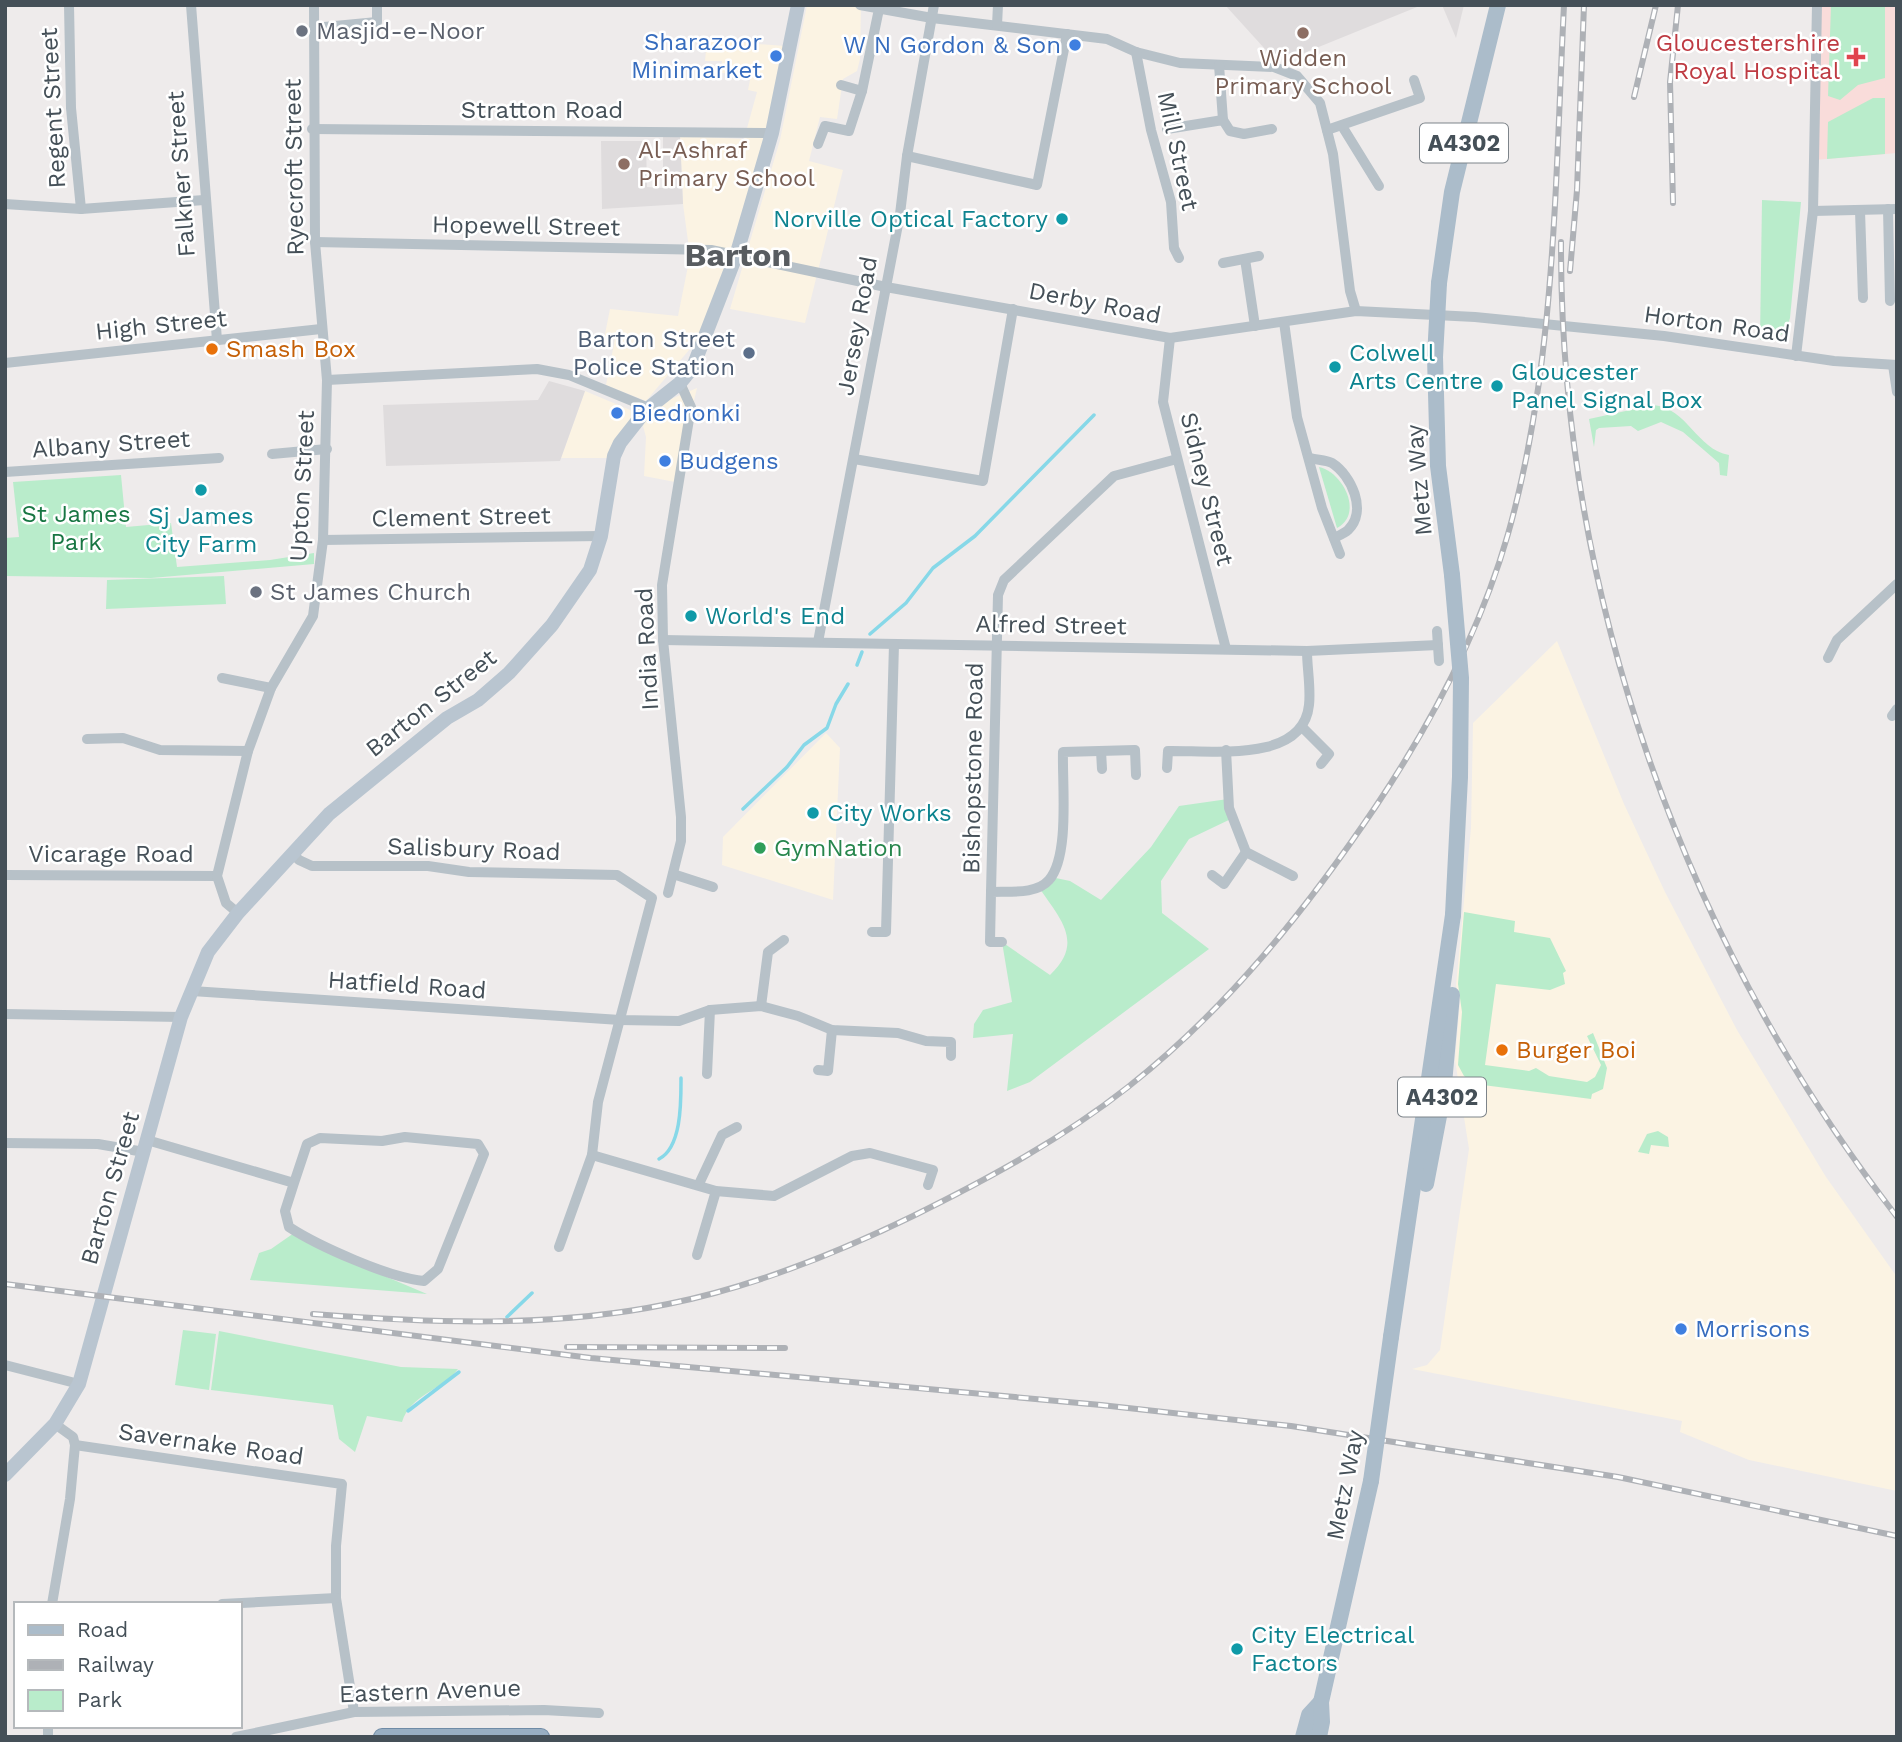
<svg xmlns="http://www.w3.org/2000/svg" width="1902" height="1742" font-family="'Work Sans',sans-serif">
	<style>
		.commercial { fill: #fbf3e3 }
		.education { fill: #dfdcdd }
		.medical { fill: #f9dcda }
		.green { fill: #b9eccb }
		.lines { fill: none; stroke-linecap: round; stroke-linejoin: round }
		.stream { stroke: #87d8e8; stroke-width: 3.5 }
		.trunk-casing { stroke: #6f8ba6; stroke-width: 18 }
		.minor { stroke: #b7c1c8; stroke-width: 10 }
		.secondary { stroke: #b9c5d0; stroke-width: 14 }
		.primary { stroke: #abbcca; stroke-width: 16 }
		.trunk { stroke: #98aec2; stroke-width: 16 }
		.rail-casing { stroke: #aeb1b6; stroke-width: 6 }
		.rail { stroke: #fff; stroke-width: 3.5; stroke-dasharray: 10; stroke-linecap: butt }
		.primary-bridge { stroke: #abbcca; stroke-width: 16 }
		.worship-dot { fill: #6b7280; stroke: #fff; stroke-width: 2.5 }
		.education-dot { fill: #8d6e63; stroke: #fff; stroke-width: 2.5 }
		.shop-dot { fill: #3f7fe0; stroke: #fff; stroke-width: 2.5 }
		.health-dot { fill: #e0444e; stroke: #fff; stroke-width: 2.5 }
		.culture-dot { fill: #0f9aa8; stroke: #fff; stroke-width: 2.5 }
		.food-dot { fill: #e8710a; stroke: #fff; stroke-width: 2.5 }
		.service-dot { fill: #5c6f8a; stroke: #fff; stroke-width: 2.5 }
		.leisure-dot { fill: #2e9e5b; stroke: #fff; stroke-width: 2.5 }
		.labels { text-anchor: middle; stroke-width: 5; stroke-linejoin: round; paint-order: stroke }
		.shield { fill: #fff; stroke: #7d848a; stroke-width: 2 }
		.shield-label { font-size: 23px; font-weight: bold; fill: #455058 }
		.worship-label { font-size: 24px; fill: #5b616d; stroke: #fff; text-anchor: start }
		.shop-label { font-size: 24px; fill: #366cbe; stroke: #fff; text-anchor: start }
		.health-label { font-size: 24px; fill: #be3a42; stroke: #fff; text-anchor: end }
		.education-label { font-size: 24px; fill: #785e54; stroke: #fff }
		.street-label { font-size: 24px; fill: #455058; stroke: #fff }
		.culture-label { font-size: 24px; fill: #0d838f; stroke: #fff; text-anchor: start }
		.service-label { font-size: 24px; fill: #4e5e75; stroke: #fff; text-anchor: end }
		.food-label { font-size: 24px; fill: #c56008; stroke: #fff; text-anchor: start }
		.park-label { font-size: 24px; fill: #187643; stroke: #fff }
		.leisure-label { font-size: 24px; fill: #27864d; stroke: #fff; text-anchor: start }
		.district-label { font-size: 32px; font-weight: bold; fill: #585c60; stroke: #fff }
	</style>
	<rect width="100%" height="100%" fill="#eeebeb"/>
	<g class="commercial">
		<path d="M807 5H861L860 59 857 71 843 79 837 119 820 117 809 161 843 170 805 323 730 309 780 140Z"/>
		<path d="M707 40 785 46 775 100 729 266 700 337 646 401 606 385 615 339H604L610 309 678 316 690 256 683 204 680 136 744 139 757 92 748 90 751 75 721 73 722 61H705Z"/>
		<path d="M697 388 675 482 644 476 646 437 643 426 646 417 664 402Z"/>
		<path d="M585 391 635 412 607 458H561Z"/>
		<path d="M1557 641 1624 804 1665 892 1737 1030 1826 1177 1897 1277V1491L1749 1460 1680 1432 1682 1421 1412 1369 1427 1365 1440 1350 1469 1149 1455 1060 1460 1002 1456 985 1471 828 1473 723Z"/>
		<path d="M826 733 840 748 833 900 722 865 723 837Z"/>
	</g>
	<g class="education">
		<path d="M1225 5H1422L1299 55 1274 59Z"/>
		<path d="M1442 5H1464L1456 38Z"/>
		<path d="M663 136H680L683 204 602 209 601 141H646L647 187 663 188Z"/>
		<path d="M549 381 585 391 560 461 386 466 383 405 538 400Z"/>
	</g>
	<path class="medical" d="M1817 5H1897V153L1814 160Z"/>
	<g class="green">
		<path d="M1831 5H1885V78L1858 85 1840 100 1828 96Z"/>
		<path d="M1873 98H1885V154L1827 159 1828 122Z"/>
		<path d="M1762 200 1801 202 1790 318C1785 336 1778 340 1760 340Z"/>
		<path d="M1653 405C1688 408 1696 449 1729 455L1727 476 1720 475 1719 463 1683 432 1661 422 1638 431 1631 426 1599 428 1596 430 1594 447 1589 419Z"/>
		<path d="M1319 467C1343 472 1364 514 1337 528Z"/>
		<path d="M121 475 126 527 171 523 177 567 270 560 314 553V564L151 578 5 576V538L19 537 13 482Z"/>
		<path d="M224 576 226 604 106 609 107 580Z"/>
		<path d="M1228 799 1233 818 1189 839 1161 881 1162 913 1209 949 1030 1082 1007 1091 1013 1034 973 1038 974 1024 983 1010 1012 1002 1002 942 1050 975C1085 942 1060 919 1038 886L1051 877 1070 881 1101 900 1151 847 1179 806Z"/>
		<path d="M1464 912 1515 921 1514 932 1550 938 1566 971 1563 973 1565 984 1550 990 1496 984 1485 1065 1529 1071 1536 1068 1549 1076 1587 1082 1595 1077 1601 1065 1587 1036 1593 1033 1607 1068 1603 1089 1592 1094 1591 1099 1475 1084 1464 1076 1458 1065 1462 1012 1458 984Z"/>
		<path d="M1658 1131 1668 1137 1669 1147 1651 1145 1649 1154 1638 1152 1647 1134Z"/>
		<path d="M294 1233 330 1253 427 1294 250 1280 259 1253 271 1249Z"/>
		<path d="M183 1330 216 1334 209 1390 175 1385Z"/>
		<path d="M219 1331 401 1367 458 1369C441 1391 411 1394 402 1422L367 1416 355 1452 339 1439 333 1405 211 1390Z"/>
	</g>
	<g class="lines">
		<g class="stream">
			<path d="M870 634 906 603 933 568 975 536 1094 415"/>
			<path d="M857 665 862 652"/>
			<path d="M743 809 787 767 804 745 827 728 836 704 848 684"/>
			<path d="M659 1159C682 1147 681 1101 681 1078"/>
			<path d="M507 1317 532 1293"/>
			<path d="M408 1411 459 1372"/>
		</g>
		<g class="trunk-casing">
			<path id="trunk" d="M382 1737H541"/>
		</g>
		<g class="minor">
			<path d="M69 5 71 108 81 209"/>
			<path d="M191 5 217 340"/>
			<path d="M860 5 932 18 1107 39 1136 52 1180 63 1274 67 1297 76 1320 103 1333 154 1350 291 1356 311"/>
			<path d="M997 25 998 5"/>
			<path d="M314 28 377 22V5"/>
			<path d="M1136 52 1151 130 1171 202 1174 248 1179 258"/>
			<path d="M1219 65 1223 120"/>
			<path d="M841 85 862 91"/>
			<path d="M1342 126 1379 186"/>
			<path d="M312 129 772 133"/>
			<path d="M1167 129 1223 120 1230 131 1244 134 1272 129"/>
			<path d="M1327 130 1420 98 1414 80"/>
			<path d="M818 144 825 126 849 131 862 91 879 9"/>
			<path d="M907 156 1037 185 1067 34"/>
			<path d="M5 204 81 209 204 200"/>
			<path d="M1888 209 1890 301"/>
			<path d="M1813 211 1897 209"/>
			<path d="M1860 211 1863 298"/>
			<path d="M315 242 711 250 886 287 1170 338 1356 311 1475 317 1664 336 1834 361 1897 365"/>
			<path d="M1245 259 1255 326"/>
			<path d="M1223 263 1259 256"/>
			<path d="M1284 322 1297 417 1322 508 1340 554"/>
			<path d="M1170 338 1163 402 1226 649"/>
			<path d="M1796 356 1813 211 1817 5"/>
			<path d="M5 363 321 329"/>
			<path d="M1893 365 1897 392"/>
			<path d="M327 380 537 369 569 375 649 408"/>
			<path d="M272 454 327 449"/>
			<path d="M1310 458C1317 460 1326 460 1332 463 1351 475 1368 511 1348 530 1345 533 1338 536 1334 538"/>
			<path d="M854 459 983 481 1013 309"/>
			<path d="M5 472 219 458"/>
			<path d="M323 540 601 536"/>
			<path d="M1437 631 1439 661"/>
			<path d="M663 640 1307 651 1438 645"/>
			<path d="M818 642 900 214 907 156 934 5"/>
			<path d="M1828 658 1837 640 1897 584"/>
			<path d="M222 678 271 688"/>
			<path d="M1892 716 1897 709"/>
			<path d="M1302 727 1329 754 1321 764"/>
			<path d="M87 739 123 738 160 750 248 751"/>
			<path d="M1226 750 1229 808 1246 852 1293 876"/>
			<path d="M1101 751 1102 769"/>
			<path d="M1167 768 1168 751C1210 750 1303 764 1309 705 1311 688 1307 668 1307 651"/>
			<path d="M292 853 299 860 312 866H428L469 872 617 875 652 898 598 1102 592 1155 559 1247"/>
			<path d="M673 874 713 887"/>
			<path d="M5 875 217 876"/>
			<path d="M1212 875 1224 884 1246 852"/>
			<path d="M991 892 998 595 1004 580 1114 476 1177 459"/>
			<path d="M668 893 681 841V817L663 640 662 585 691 407 680 383"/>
			<path d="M238 913 226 903 217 876 248 751 271 688 313 616 323 540 327 380 315 242 314 5"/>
			<path d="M872 932H886L894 644"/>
			<path d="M1002 942H990L991 892C1009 891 1036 895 1049 880 1070 856 1062 784 1063 752L1135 750 1136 775"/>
			<path d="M192 991 620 1020 679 1021 710 1010 761 1006 798 1016 832 1030 898 1033 926 1041 951 1042V1056"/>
			<path d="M761 1006 768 952 784 940"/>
			<path d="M5 1014 181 1017"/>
			<path d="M818 1070 828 1071 832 1030"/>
			<path d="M707 1074 710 1010"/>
			<path d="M147 1140 294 1183 307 1144 320 1138 382 1141 405 1137 478 1144 484 1154 438 1269 424 1281C390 1278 318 1246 289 1227L285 1211 294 1183"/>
			<path d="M5 1143 98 1144 144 1152"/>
			<path d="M592 1155 716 1191 774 1196 852 1156 870 1153 933 1170 928 1185"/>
			<path d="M699 1184 722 1135 737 1127"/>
			<path d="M697 1255 716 1191"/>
			<path d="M5 1365 79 1384"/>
			<path d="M75 1445 342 1484 336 1546V1598L354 1712"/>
			<path d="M52 1604 70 1499 75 1445 73 1437 55 1424"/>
			<path d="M222 1604 336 1598"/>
			<path d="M48 1726V1737"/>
			<path d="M236 1737 354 1712 544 1710 599 1713"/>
		</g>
		<path class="secondary" d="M5 1475 55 1424 79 1384 181 1017 208 952 238 913 329 814 447 718 478 700 509 673 552 625 590 570 601 536 614 456 620 443 646 410 680 383 693 367 736 256 772 133 798 5"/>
		<g class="primary">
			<path d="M1439 283 1452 192 1498 5"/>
			<path d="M1435 357 1438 466 1452 575"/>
			<path d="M1426 1184 1443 1095 1452 995"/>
			<path d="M1391 1337 1453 915"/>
			<path d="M1303 1737 1309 1715 1321 1702"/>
			<path d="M1319 1737 1322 1722 1321 1702 1371 1481"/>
		</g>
		<use href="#trunk" class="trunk"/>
		<g class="rail-casing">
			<g id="rail">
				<path d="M1634 97 1656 5"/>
				<path d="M1673 203 1670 82 1678 5"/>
				<path d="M1561 242C1560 592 1683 941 1897 1217"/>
				<path d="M1570 271 1577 190 1584 5"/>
				<path d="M5 1284 591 1358 1101 1405 1291 1426 1618 1477 1897 1536"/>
				<path d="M313 1314C432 1323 551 1328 668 1304 753 1287 835 1254 913 1216 988 1179 1062 1139 1128 1087 1227 1009 1306 910 1376 806 1432 722 1480 632 1508 534 1556 364 1555 181 1564 5"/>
				<path d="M567 1347 785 1348"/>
			</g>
		</g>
		<use href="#rail" class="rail"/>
		<g class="primary-bridge">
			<path d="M1435 357 1439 283"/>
			<path d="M1452 575 1461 678 1460 777 1453 915"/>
			<path d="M1371 1481 1391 1337"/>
		</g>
	</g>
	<g class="worship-dot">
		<circle cx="302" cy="31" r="7"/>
		<circle cx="256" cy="592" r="7"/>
	</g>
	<g class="education-dot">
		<circle cx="1303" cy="33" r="7"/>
		<circle cx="624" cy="164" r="7"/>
	</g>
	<g class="shop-dot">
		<circle cx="1075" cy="45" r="7"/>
		<circle cx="776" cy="56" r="7"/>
		<circle cx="617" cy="413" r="7"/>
		<circle cx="665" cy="461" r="7"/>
		<circle cx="1681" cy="1329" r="7"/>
	</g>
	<path class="health-dot" d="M1852.5 46.5h7v7h7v7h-7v7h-7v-7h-7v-7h7z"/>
	<g class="culture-dot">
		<circle cx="1062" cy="219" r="7"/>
		<circle cx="1335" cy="367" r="7"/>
		<circle cx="1497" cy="386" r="7"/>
		<circle cx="201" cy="490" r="7"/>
		<circle cx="691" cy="616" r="7"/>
		<circle cx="813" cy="813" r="7"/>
		<circle cx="1237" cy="1649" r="7"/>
	</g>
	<g class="food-dot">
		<circle cx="212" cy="349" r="7"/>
		<circle cx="1502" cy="1050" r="7"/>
	</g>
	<circle class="service-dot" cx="749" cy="353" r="7"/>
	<circle class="leisure-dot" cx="760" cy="848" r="7"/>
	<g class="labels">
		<g class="shield">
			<rect x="1420" y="123.5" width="88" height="39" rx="5"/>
			<rect x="1398" y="1077.5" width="88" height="39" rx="5"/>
		</g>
		<g class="shield-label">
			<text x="1464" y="151">A4302</text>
			<text x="1442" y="1105">A4302</text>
		</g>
		<g class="worship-label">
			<text x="316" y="39">Masjid-e-Noor</text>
			<text x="270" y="600">St James Church</text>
		</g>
		<g class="shop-label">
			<text x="762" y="50" text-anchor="end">Sharazoor<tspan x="762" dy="28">Minimarket</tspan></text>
			<text x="1061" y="53" text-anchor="end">W N Gordon &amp; Son</text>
			<text x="631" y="421">Biedronki</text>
			<text x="679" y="469">Budgens</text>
			<text x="1695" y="1337">Morrisons</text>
		</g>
		<g class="health-label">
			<text x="1840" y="51">Gloucestershire<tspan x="1840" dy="28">Royal Hospital</tspan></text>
		</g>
		<g class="education-label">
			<text x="1303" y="66">Widden<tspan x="1303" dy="28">Primary School</tspan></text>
			<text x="638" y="158" text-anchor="start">Al-Ashraf<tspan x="638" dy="28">Primary School</tspan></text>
		</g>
		<g class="street-label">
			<text transform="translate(53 108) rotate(-93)" y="8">Regent Street</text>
			<text x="542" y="118">Stratton Road</text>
			<text transform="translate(1178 151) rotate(78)" y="8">Mill Street</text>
			<text transform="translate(294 167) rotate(-91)" y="8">Ryecroft Street</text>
			<text transform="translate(181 174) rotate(-94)" y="8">Falkner Street</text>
			<text transform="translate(526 226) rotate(1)" y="8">Hopewell Street</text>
			<text transform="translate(1095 303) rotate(11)" y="8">Derby Road</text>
			<text transform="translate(1717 324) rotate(8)" y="8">Horton Road</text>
			<text transform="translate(161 325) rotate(-6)" y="8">High Street</text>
			<text transform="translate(857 326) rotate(-80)" y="8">Jersey Road</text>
			<text transform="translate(111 444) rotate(-4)" y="8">Albany Street</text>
			<text transform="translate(1419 480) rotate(-95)" y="8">Metz Way</text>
			<text transform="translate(302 486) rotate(-87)" y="8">Upton Street</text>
			<text transform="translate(1207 489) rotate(76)" y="8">Sidney Street</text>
			<text transform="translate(461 517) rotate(-1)" y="8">Clement Street</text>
			<text transform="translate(1051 625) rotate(1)" y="8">Alfred Street</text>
			<text transform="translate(647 649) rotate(-93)" y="8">India Road</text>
			<text transform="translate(431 703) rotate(-38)" y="8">Barton Street</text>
			<text transform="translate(973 768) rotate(-89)" y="8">Bishopstone Road</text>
			<text transform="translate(474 849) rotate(2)" y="8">Salisbury Road</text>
			<text x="111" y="862">Vicarage Road</text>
			<text transform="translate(407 985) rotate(4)" y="8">Hatfield Road</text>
			<text transform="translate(110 1188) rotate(-74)" y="8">Barton Street</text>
			<text transform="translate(211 1444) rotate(8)" y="8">Savernake Road</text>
			<text transform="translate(1345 1485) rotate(-79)" y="8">Metz Way</text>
			<text transform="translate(430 1691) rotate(-2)" y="8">Eastern Avenue</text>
		</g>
		<g class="culture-label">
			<text x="1048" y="227" text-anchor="end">Norville Optical Factory</text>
			<text x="1349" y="361">Colwell<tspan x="1349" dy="28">Arts Centre</tspan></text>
			<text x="1511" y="380">Gloucester<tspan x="1511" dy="28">Panel Signal Box</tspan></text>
			<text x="201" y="524" text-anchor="middle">Sj James<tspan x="201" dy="28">City Farm</tspan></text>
			<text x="705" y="624">World's End</text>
			<text x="827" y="821">City Works</text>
			<text x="1251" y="1643">City Electrical<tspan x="1251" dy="28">Factors</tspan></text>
		</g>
		<g class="service-label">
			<text x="735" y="347">Barton Street<tspan x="735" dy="28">Police Station</tspan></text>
		</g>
		<g class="food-label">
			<text x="226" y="357">Smash Box</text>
			<text x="1516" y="1058">Burger Boi</text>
		</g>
		<g class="park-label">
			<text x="76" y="522">St James<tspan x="76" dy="28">Park</tspan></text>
		</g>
		<g class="leisure-label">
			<text x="774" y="856">GymNation</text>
		</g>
		<g class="district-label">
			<text x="738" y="266">Barton</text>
		</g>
	</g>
	<rect width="1902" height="1742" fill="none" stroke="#455058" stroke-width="14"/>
	<rect x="14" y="1602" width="228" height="126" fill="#ffffff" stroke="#b5b9bc" stroke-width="2"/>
	<rect x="28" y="1625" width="35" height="10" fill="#abbcca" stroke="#b5b9bc" stroke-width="2"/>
	<text x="77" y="1637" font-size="21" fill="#455058">Road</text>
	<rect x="28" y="1660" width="35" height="10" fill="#aeb1b6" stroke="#b5b9bc" stroke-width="2"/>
	<text x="77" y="1672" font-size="21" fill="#455058">Railway</text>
	<rect x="28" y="1690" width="35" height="21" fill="#b9eccb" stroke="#b5b9bc" stroke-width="2"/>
	<text x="77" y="1707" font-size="21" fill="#455058">Park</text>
</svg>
